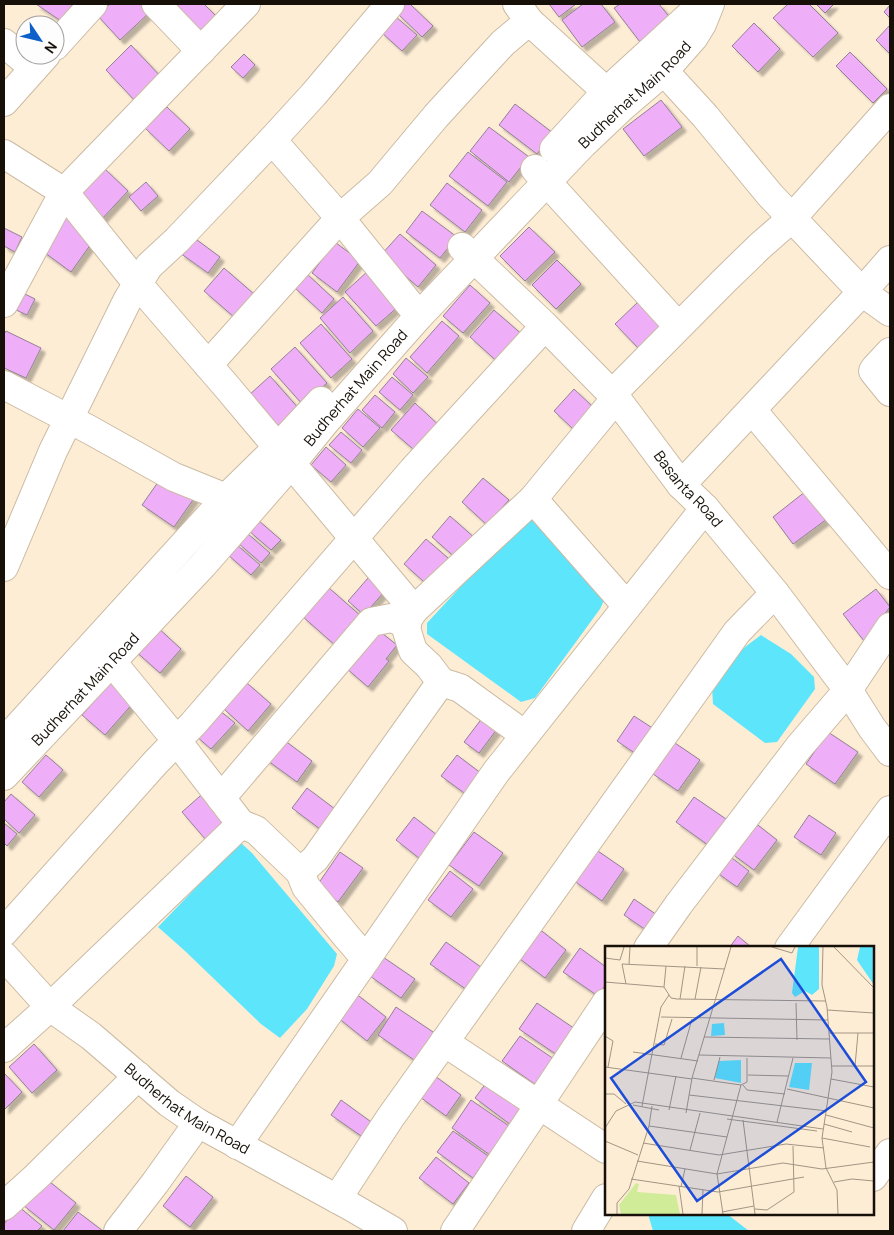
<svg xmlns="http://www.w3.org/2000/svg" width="894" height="1235" font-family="Manrope,sans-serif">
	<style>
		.water { fill: #5de5fc }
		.building { fill: #eeaef8; stroke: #928195; filter: url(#shadow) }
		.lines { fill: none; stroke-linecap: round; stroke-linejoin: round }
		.minor-casing { stroke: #cbbba4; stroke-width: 30 }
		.minor { stroke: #fff; stroke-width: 28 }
		.labels { text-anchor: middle; stroke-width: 4; stroke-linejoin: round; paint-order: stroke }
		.street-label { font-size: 15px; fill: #161008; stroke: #fdfdfd }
		.inset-road { fill: none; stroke: #a19583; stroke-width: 1 }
		.view { fill: #1d4ed8; fill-opacity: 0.15; stroke: #1d4ed8; stroke-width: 2.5 }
		.inset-edge { fill: none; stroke: #161008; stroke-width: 2.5 }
	</style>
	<defs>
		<filter id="shadow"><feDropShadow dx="4.5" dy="4.5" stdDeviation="1" flood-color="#0004"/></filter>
	</defs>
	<rect width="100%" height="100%" fill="#feedd5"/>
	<g class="water">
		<path d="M536 510 609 590 600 609 535 698 521 702 427 634V623L467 580 513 518Z"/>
		<path d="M761 635 791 654 814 677 815 689 777 742 765 743 713 704 712 686 741 650Z"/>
		<path d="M240 842 252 853 337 954 334 966 307 1009 280 1038 261 1024 185 951 158 927Z"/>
		<path d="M648 1214H727L749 1231H653Z"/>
	</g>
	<g class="building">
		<path d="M36 4H73L61 21Z"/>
		<path d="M110 4H144L151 11 120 40 97 15Z"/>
		<path d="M171 4H204L219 19 199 40Z"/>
		<path d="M405 4H410L433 26 422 37 397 13Z"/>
		<path d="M549 4H576L559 17Z"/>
		<path d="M583 4H601L615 22 582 47 562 20Z"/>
		<path d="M620 4H659L671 19 640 42 614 8Z"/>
		<path d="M788 4H809L838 33 813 57 773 18Z"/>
		<path d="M816 4H834L825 13Z"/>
		<path d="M890 5V18L884 12Z"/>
		<path d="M395 16 417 35 402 51 381 32Z"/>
		<path d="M754 23 780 49 758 72 732 46Z"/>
		<path d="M890 25V54L876 40Z"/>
		<path d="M131 45 163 79 137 103 106 70Z"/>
		<path d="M850 52 887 89 873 103 836 66Z"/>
		<path d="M244 54 255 65 243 78 231 67Z"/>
		<path d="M661 100 682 127 644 156 623 129Z"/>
		<path d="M515 104 553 133 537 154 499 125Z"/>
		<path d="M167 107 190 129 169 151 145 128Z"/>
		<path d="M489 127 529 157 509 182 470 151Z"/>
		<path d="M468 152 507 182 488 206 449 176Z"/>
		<path d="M104 168 128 191 99 222 74 198Z"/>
		<path d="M146 182 158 196 141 211 129 197Z"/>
		<path d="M447 183 482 210 465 232 430 205Z"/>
		<path d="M422 211 457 237 440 258 406 232Z"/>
		<path d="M65 216 91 244 71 272 41 250Z"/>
		<path d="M529 227 555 252 525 281 500 256Z"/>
		<path d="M4 228 22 237 15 252 4 246Z"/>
		<path d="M400 234 436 265 418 287 381 255Z"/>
		<path d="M193 237 220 257 208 273 180 253Z"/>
		<path d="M335 242 360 261 337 292 312 273Z"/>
		<path d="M557 260 581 284 556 309 532 285Z"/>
		<path d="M224 268 254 294 234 317 204 291Z"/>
		<path d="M368 271 399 306 376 326 345 292Z"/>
		<path d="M306 273 334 299 322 313 294 287Z"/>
		<path d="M470 285 490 303 463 333 443 316Z"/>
		<path d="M25 294 35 299 27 315 16 310Z"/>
		<path d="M343 297 373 331 350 353 320 318Z"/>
		<path d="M639 301 665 328 641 351 615 324Z"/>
		<path d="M494 310 525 337 501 365 470 337Z"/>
		<path d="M442 321 459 336 427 373 410 357Z"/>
		<path d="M321 324 352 359 331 378 300 343Z"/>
		<path d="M6 331 41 348 26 378 4 368V334Z"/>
		<path d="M295 347 327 383 303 405 271 369Z"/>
		<path d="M406 358 428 377 413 393 393 374Z"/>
		<path d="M270 376 300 410 278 430 248 396Z"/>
		<path d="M392 377 413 395 400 410 379 392Z"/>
		<path d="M574 389 593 407 573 429 554 411Z"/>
		<path d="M375 395 395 412 382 428 362 410Z"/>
		<path d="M415 403 443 429 420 455 391 430Z"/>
		<path d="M358 409 380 428 363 447 342 428Z"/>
		<path d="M341 432 362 450 351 463 329 445Z"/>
		<path d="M326 447 346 465 331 482 311 465Z"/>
		<path d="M163 475 195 497 174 527 142 505Z"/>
		<path d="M483 478 509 500 487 525 462 502Z"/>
		<path d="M806 491 827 519 793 544 773 517Z"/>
		<path d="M450 516 476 539 458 560 432 537Z"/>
		<path d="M258 520 281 540 271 550 249 531Z"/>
		<path d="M247 533 270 553 261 563 238 543Z"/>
		<path d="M426 539 455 564 432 589 404 564Z"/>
		<path d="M236 544 260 565 251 575 227 554Z"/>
		<path d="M375 570 391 584 364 615 348 601Z"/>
		<path d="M328 587 362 617 336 646 302 616Z"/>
		<path d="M876 589 890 607 864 641 843 614Z"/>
		<path d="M155 625 181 649 160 673 133 649Z"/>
		<path d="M378 630 397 645 386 659 389 661 368 687 346 668Z"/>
		<path d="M112 681 135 701 105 735 82 715Z"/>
		<path d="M247 683 271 704 248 731 224 709Z"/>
		<path d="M219 710 235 723 211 749 196 736Z"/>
		<path d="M486 713 501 724 479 753 464 742Z"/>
		<path d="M634 716 657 731 639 756 617 741Z"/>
		<path d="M828 732 858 752 835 784 806 764Z"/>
		<path d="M280 737 312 761 297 782 264 758Z"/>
		<path d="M675 743 700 760 678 791 653 774Z"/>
		<path d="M46 755 63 770 39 797 22 782Z"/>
		<path d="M457 755 486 777 471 798 441 776Z"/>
		<path d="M307 788 335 809 320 829 292 808Z"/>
		<path d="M208 789 232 816 206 840 182 812Z"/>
		<path d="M11 794 35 815 19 833 4 819V802Z"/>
		<path d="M694 797 726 819 708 845 676 822Z"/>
		<path d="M809 815 836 833 821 855 794 837Z"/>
		<path d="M414 817 442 839 424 862 396 840Z"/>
		<path d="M754 822 777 840 754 870 731 853Z"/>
		<path d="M4 823 17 834 7 846 4 843Z"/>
		<path d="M474 832 503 853 479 886 449 865Z"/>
		<path d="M595 849 624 869 602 901 573 880Z"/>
		<path d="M340 852 363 868 338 902 316 887Z"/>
		<path d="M728 855 749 871 737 887 716 872Z"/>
		<path d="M450 871 473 889 451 917 428 900Z"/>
		<path d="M634 899 657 915 646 930 624 915Z"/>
		<path d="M538 928 566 950 545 978 516 956Z"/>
		<path d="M738 936 752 948H729Z"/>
		<path d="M446 942 485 970 470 992 430 964Z"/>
		<path d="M580 948 606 967V984L598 996 563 972Z"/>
		<path d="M383 957 415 979 401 998 370 976Z"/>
		<path d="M355 993 386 1017 367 1041 337 1017Z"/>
		<path d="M537 1003 578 1031 560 1057 519 1029Z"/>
		<path d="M396 1007 436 1034 417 1062 378 1035Z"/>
		<path d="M520 1036 554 1059 536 1085 502 1061Z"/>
		<path d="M34 1044 57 1070 32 1093 9 1067Z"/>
		<path d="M4 1073 22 1092 4 1110Z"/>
		<path d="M492 1075 528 1102 511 1125 475 1098Z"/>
		<path d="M435 1076 461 1095 446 1116 420 1097Z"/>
		<path d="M341 1100 374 1124 364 1138 331 1115Z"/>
		<path d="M471 1100 509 1126 490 1155 452 1128Z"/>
		<path d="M453 1131 488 1156 473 1178 437 1152Z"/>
		<path d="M436 1157 469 1183 453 1204 419 1178Z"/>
		<path d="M186 1176 213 1197 190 1227 163 1206Z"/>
		<path d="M45 1178 76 1203 54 1230 23 1205Z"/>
		<path d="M18 1206 42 1226 37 1231H4V1224Z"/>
		<path d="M78 1212 103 1231H63Z"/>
	</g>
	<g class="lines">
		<g class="minor-casing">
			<g id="minor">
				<path d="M156 4 201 51"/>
				<path d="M517 4 529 21 620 104"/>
				<path d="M4 43 34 68"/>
				<path d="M55 46 93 4"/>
				<path d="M651 57 705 116 770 195 862 292 890 312"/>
				<path d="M4 102 46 55"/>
				<path d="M272 140 340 218 419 316"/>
				<path d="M554 149 606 92 689 16 704 8"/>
				<path d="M4 154 64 192 137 283 227 387 414 610"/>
				<path d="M535 169 678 326"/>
				<path id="s1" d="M462 247 545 326 616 398 681 485 705 508 775 593 848 690 872 728 890 752"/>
				<path d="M4 303 64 192 246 4"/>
				<path d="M890 352 876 367 873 371 890 392"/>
				<path d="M208 365 340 218 380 183 436 116 503 43 529 21"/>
				<path d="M4 385 90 430 174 477 226 498 240 505"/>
				<path d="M612 394 724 281 760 246 792 218 890 108"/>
				<path d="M752 410 890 575"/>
				<path d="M681 485 862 292 890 260"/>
				<path d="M533 499 627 606"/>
				<path d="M4 567 18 534 53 451 128 299 149 266 177 240 272 140 314 94 390 4"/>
				<path d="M112 662 177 741 241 824 256 830 300 872 306 887 347 937 366 959"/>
				<path d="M525 735 460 688 441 682 429 666 413 651 406 628 408 619 414 610 533 499 616 398"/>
				<path d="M4 742 226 498 277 448 321 401"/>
				<path id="s2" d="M4 776 203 565 291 464 326 421 419 316 583 144 622 107 664 71 694 37 702 24 710 4"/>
				<path d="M221 798 371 622 391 618 407 624"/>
				<path d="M300 872 315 859 441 682"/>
				<path d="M4 932 156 762 193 724 413 470 545 326"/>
				<path d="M648 948 679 904 799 747 848 690 890 627"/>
				<path d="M789 948 890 810"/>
				<path id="s3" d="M4 956 50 1007 91 1036 169 1103 198 1123 350 1206 393 1231"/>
				<path d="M444 1042 606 1149"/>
				<path d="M4 1048 50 1007 241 824"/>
				<path d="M237 1145 496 772 705 508"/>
				<path d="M873 1177 890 1153"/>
				<path d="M337 1199 390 1118 737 632 775 593"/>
				<path d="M4 1206 37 1176 138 1076"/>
				<path d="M118 1231 155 1183 198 1123"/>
				<path d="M455 1231 534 1113 538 1105 606 1003"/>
				<path d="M586 1231 606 1198"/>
			</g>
		</g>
		<use href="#minor" class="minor"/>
	</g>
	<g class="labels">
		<g class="street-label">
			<text dy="5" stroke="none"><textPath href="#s2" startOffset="929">Budherhat Main Road</textPath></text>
			<text dy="5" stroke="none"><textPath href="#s2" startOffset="524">Budherhat Main Road</textPath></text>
			<text dy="5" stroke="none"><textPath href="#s1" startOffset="332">Basanta Road</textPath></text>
			<text dy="5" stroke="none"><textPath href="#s2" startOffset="119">Budherhat Main Road</textPath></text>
			<text dy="5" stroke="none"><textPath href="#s3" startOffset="240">Budherhat Main Road</textPath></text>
		</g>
	</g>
	<g transform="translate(605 946)">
		<rect width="269" height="269" fill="#feedd5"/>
		<path d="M31 237 34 238 32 246 71 249 75 268H16L14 259Z" fill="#d0ec99"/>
		<path d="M193 1H214V43L207 49 200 45 190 51 187 47ZM255 1H269V39L252 14ZM119 77 120 89 106 90 107 78ZM136 114V137L110 132 114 115ZM190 117H207L204 144 184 141Z" fill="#5de5fc"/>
		<path class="inset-road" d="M167 1 187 7 190 1M218 1 217 39 222 61 227 126 217 192 221 222 232 244 233 268M229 1 269 42M0 12 15 14 19 1M24 18 25 1M92 20V1M0 36 59 41 66 52 72 53 221 55M21 38 17 18 120 23M59 41 61 20M75 53 80 20M90 53 96 21M191 57 192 94M222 64 269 67M56 71 223 74M224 87H269M0 90 8 95 3 121M99 91 224 93M50 98 59 99 67 73M28 106 93 115M94 109 226 112M76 112 87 73M227 120H269M250 120 253 87M0 121 87 133M143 129 183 130M87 132 136 139M226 133 269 141M109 134 115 111M138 139 142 144 180 148M182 143 269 162M0 148H9L21 158M84 149 222 165M28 159 54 164M37 160 56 61 64 49M64 164 71 130M81 167 87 132 126 1M221 169 269 182M122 173 212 185M138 174 150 268M172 176 188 112M219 178 247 186M44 180 122 191M0 182 11 165 30 156 218 183M217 192 265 201M0 195 33 209M38 197 114 209 181 198 219 202M85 204 95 167M32 215 112 228 178 217 217 223 269 216M26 233 113 246 199 231M229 236 247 233 269 235M74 240 78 268M76 241 80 223M150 263 162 264 189 246 188 200M117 266 149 260M12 268V257L24 243 44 180 47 160M97 268 98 244M118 268 112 228 136 139 142 136V112"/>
		<path class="view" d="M176 13 261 136 92 255 6 132Z"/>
		<rect width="269" height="269" class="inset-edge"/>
	</g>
	<rect width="894" height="1235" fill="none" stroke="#161008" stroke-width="10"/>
	<g transform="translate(40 40) rotate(125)"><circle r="24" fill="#fdfdfd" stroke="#a19e9b"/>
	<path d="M0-4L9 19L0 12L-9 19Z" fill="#0d60ca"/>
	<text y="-8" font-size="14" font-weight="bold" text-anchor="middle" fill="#161008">N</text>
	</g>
</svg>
